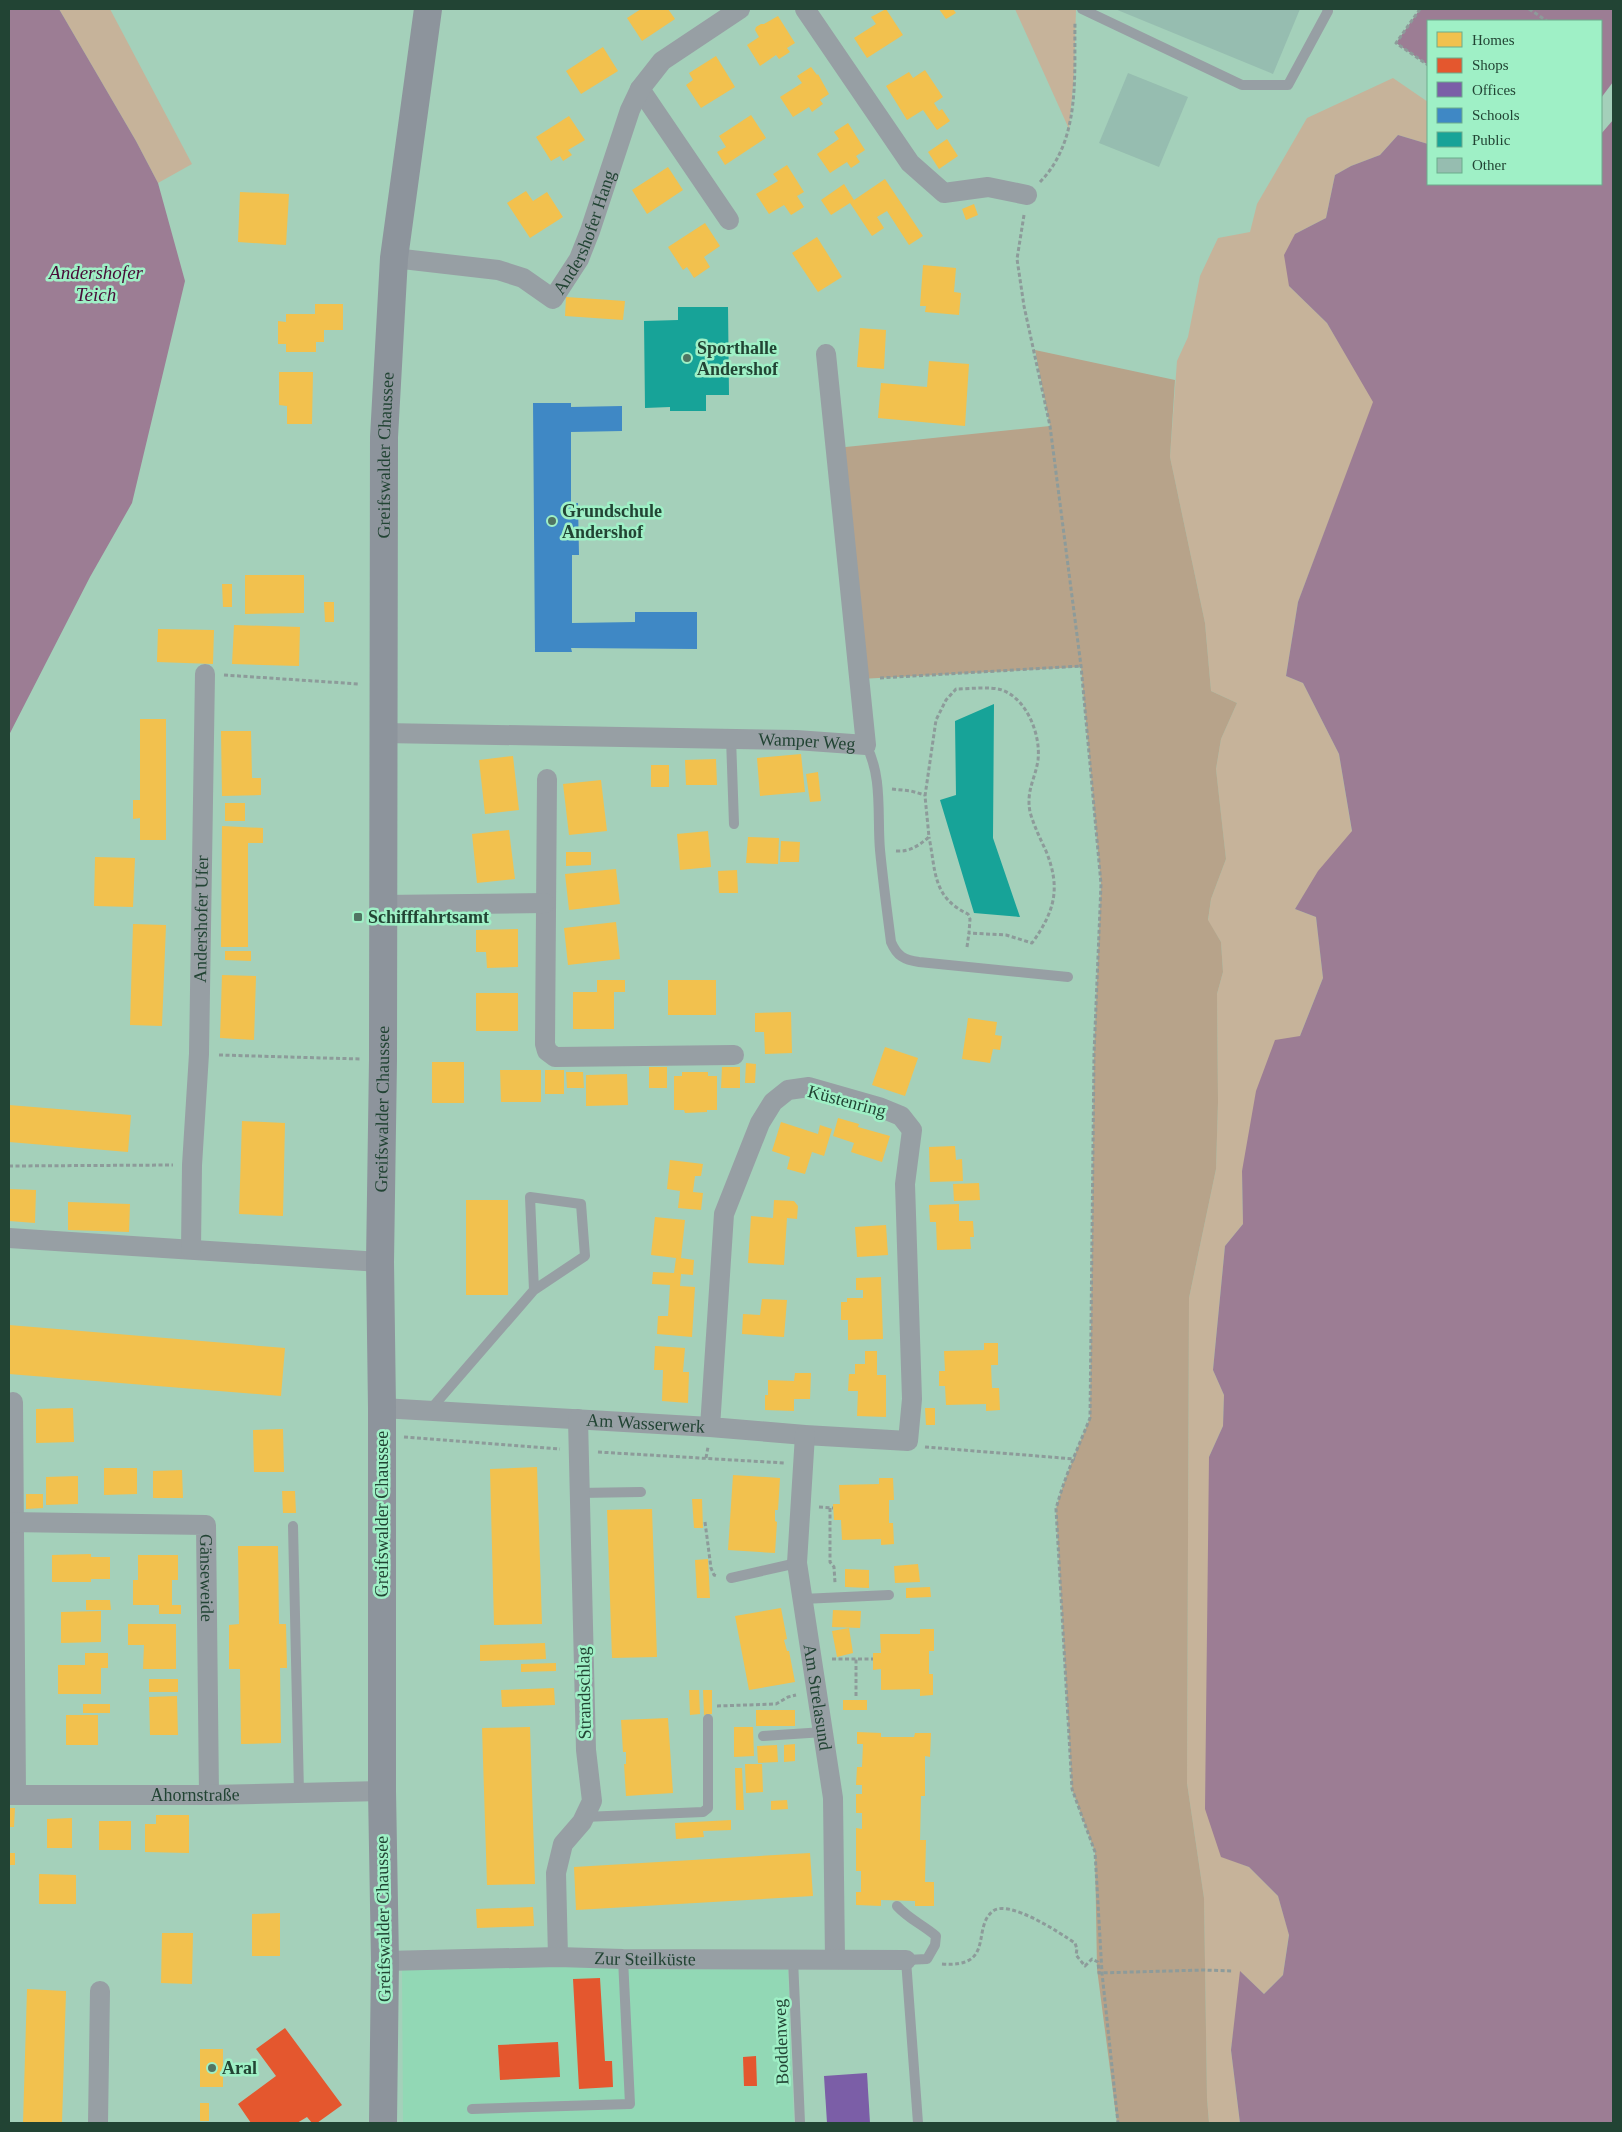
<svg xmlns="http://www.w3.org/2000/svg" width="1622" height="2132" font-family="'Times New Roman',serif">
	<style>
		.built { fill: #92d8b5 }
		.green { fill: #c6b39a }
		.forest { fill: #b7a38a }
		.water { fill: #9c7d94 }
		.homes { fill: #f2c14e }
		.shops { fill: #e4572e }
		.offices { fill: #7b5ea7 }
		.schools { fill: #3f88c5 }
		.public { fill: #17a398 }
		.building { fill: #96bdb0 }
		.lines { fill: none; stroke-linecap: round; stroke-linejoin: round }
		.path { stroke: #8d9b9a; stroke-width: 3; stroke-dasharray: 4 2.5; stroke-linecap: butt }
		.lane { stroke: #979fa4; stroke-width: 10 }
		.street { stroke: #979fa4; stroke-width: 20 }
		.secondary { stroke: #8d949c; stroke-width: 28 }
		.poi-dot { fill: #507563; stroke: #9ff0c6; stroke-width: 2 }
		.labels { text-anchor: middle; stroke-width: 5; stroke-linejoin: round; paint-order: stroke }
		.street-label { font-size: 18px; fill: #224434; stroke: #9ff0c6 }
		.poi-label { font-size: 18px; font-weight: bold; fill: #224434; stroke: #9ff0c6; text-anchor: start }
		.water-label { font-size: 19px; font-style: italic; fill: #480c38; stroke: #9ff0c6 }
	</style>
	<rect width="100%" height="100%" fill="#a4d0ba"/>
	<path class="built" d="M788 1966 794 2123H403L402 1967Z"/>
	<g class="green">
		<path d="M59 9H110L192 164 158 183 136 141Z"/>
		<path d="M1015 9H1076L1074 76 1069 129Z"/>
		<path d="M1393 78 1428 102V144L1398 135 1380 155 1351 166 1335 175 1326 218 1295 234 1289 286 1327 323 1374 402 1298 602 1286 676 1303 683 1339 754 1352 832 1319 871 1295 909 1316 917 1323 978 1300 1036 1242 1171 1243 1224 1225 1246 1213 1370 1224 1395 1223 1426 1209 1457 1221 1856 1249 1867 1278 1896 1289 1934 1283 1975 1264 1994 1241 1972 1231 2050 1240 2123H1209L1207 2098 1204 1898 1187 1783 1189 1298 1216 1169 1218 1102 1217 994 1223 972 1221 942 1208 921 1211 899 1226 859 1216 769 1221 739 1237 703 1211 691 1205 623 1170 457 1177 361 1188 337 1200 276 1218 238 1250 232 1257 204 1307 118Z"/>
	</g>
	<path class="forest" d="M1035 350 1175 380 1170 457 1205 623 1211 691 1237 703 1221 739 1216 769 1226 859 1211 899 1208 920 1221 942 1223 972 1217 994 1218 1102 1216 1169 1189 1298 1187 1783 1204 1898 1207 2098 1209 2123H1117L1097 1969 1095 1852 1072 1789 1056 1509C1064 1478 1078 1448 1090 1418L1094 1054 1101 884 1081 667 860 679 836 448 1050 426Z"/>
	<g class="water">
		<path d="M9 9H59L136 141 158 183 185 281 132 503 90 577 9 735Z"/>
		<path d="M1420 9H1613V82L1601 98V21H1428V65L1396 43Z"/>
		<path d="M1613 120V2123H1240L1231 2050 1240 1971 1264 1994 1283 1975 1289 1935 1278 1896 1249 1867 1221 1857 1205 1809 1209 1457 1223 1426 1224 1395 1213 1370 1225 1246 1243 1224 1242 1171 1256 1091 1275 1040 1300 1036 1323 978 1316 917 1295 909 1318 871 1352 831 1339 754 1303 683 1286 676 1298 602 1373 402 1327 323 1289 286 1284 255 1295 234 1326 218 1335 175 1351 166 1380 155 1398 135 1428 144V184H1601V134Z"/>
	</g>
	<g class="homes">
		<path d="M641 9H668L675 19 642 41 627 18Z"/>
		<path d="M886 9 903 35 867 58 854 38 876 24 871 17Z"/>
		<path d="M939 9H953L956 13 946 19Z"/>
		<path d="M778 16 795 43 787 48 790 52 779 59 776 55 760 66 747 45 759 37 755 30 756 27 761 24H764Z"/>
		<path d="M603 47 618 71 581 94 566 71Z"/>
		<path d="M716 56 735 87 701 108 686 85 693 80 689 73Z"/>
		<path d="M811 67 817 75 818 74 829 94 820 100 823 104 812 112 809 107 793 117 780 97 802 83 797 76Z"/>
		<path d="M925 70 943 97 934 103 939 111 942 109 950 121 937 130 923 110 907 120 886 86 909 72 913 78Z"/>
		<path d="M751 115 766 138 725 165 717 152 726 147 719 136Z"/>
		<path d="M569 116 585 140 568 150 572 155 563 161 560 156 551 161 536 137Z"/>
		<path d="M848 123 865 150 856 156 860 162 851 168 847 162 830 173 817 154 839 139 834 132Z"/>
		<path d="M947 139 958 156 939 169 928 152Z"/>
		<path d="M787 165 804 192 797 196 804 207 791 215 784 205 769 214 756 194 778 181 773 174Z"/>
		<path d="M668 167 683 190 647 214 632 190Z"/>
		<path d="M885 179 923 236 909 245 887 211 877 217 884 228 872 236 850 203 831 215 821 200 844 184 854 200Z"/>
		<path d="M526 191 533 201 547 192 563 217 530 238 507 203Z"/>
		<path d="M240 192 289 194 286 245 238 242Z"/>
		<path d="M974 204 978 215 966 220 962 209Z"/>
		<path d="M705 223 720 246 704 257 710 267 694 278 687 267 683 270 668 247Z"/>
		<path d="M817 237 842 277 818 292 792 253Z"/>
		<path d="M923 265 956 268 954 292 961 293 959 315 925 312 926 306H920Z"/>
		<path d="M566 297 625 301 623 320 565 316Z"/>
		<path d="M315 304H343V330H324V342H316V352H286V344H278V321L286 322V314H315Z"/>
		<path d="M860 328 886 330 884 369 857 367Z"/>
		<path d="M929 361 969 364 965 426 878 418 881 383 927 387Z"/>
		<path d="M279 372H313L312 424H287V406L279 405Z"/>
		<path d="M245 575H304V613L245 614Z"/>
		<path d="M222 584H232V607H223Z"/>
		<path d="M324 602H334V622H325Z"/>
		<path d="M234 625 300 627 299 666 232 664Z"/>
		<path d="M158 629 214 630 213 664 157 662Z"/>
		<path d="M140 719H166V840H140V818L133 819V800H140Z"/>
		<path d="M221 731H251L252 778H261V795L222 796Z"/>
		<path d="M801 754 805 792 760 796 757 758Z"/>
		<path d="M513 756 519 810 485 814 479 760Z"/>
		<path d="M716 759 717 785H686L685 760Z"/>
		<rect x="651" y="765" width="18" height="22"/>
		<path d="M818 772 821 801 810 802 806 774Z"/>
		<path d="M601 780 607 831 569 835 563 784Z"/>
		<rect x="225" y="803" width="20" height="18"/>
		<path d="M222 826 263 828V843H248V947H221Z"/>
		<path d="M509 830 515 879 477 883 472 834Z"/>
		<path d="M708 831 711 867 680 870 677 834Z"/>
		<path d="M748 837 779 838 778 864 746 863Z"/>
		<path d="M781 841 800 842 799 862H780Z"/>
		<path d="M566 852H591V865L566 866Z"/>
		<path d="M95 857 135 858 133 907 94 906Z"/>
		<path d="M616 869 620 904 569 910 565 874Z"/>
		<path d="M737 870 738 893H719L718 871Z"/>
		<path d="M616 922 620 959 568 965 564 928Z"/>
		<path d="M133 924 166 925 162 1026 130 1025Z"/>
		<path d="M518 929V967L487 968 486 952H476V930Z"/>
		<path d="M225 951H251V961L225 960Z"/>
		<path d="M222 975 256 976 254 1040 220 1038Z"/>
		<path d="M597 980H625V992H614V1029H573V992H597Z"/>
		<rect x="668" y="980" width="48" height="35"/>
		<rect x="476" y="993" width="42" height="38"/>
		<path d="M791 1012 792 1053 765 1054 764 1032H755V1013Z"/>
		<path d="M968 1018 997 1022 995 1035 1002 1036 1000 1050 993 1049 990 1063 962 1059Z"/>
		<path d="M885 1047 918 1058 905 1096 872 1085Z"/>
		<rect x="432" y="1062" width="32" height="41"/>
		<path d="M746 1063 756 1064 755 1083H745Z"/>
		<rect x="649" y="1067" width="18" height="21"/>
		<path d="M722 1067H740V1088H721Z"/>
		<path d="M500 1070H541V1102H501Z"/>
		<rect x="545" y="1070" width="19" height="24"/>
		<path d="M566 1072H583L584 1088H567Z"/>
		<path d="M682 1072H708V1076H717V1110H707V1112L685 1113 684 1110H674V1076H682Z"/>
		<path d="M627 1074 628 1105 586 1106V1075Z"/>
		<path d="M9 1105 131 1115 128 1152 9 1142Z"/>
		<path d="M838 1118 859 1124 858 1127 890 1136 882 1162 851 1152 854 1143 833 1136Z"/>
		<path d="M242 1121 285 1123 283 1216 239 1214Z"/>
		<path d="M781 1122 818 1134 820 1125 832 1129 824 1156 812 1152 805 1174 787 1169 790 1157 772 1151Z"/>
		<path d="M955 1146 956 1160 962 1159 963 1181 930 1182 929 1147Z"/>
		<path d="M670 1160 703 1164 701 1176H695L693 1192 703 1193 701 1210 678 1208 680 1191 667 1189Z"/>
		<path d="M979 1183 980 1200 954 1201 953 1184Z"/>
		<path d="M9 1189 36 1190 35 1223 9 1221Z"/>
		<rect x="466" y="1200" width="42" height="95"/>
		<path d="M774 1200 794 1201 798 1206 797 1219 787 1218 784 1265 748 1263 751 1216 773 1218Z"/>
		<path d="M68 1202 130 1204 129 1232 68 1230Z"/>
		<path d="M959 1204V1221H973L974 1237H970L971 1249 937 1250 936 1222H930L929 1205Z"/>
		<path d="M655 1217 685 1220 681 1258 694 1260 693 1275 681 1274 680 1286 695 1287 692 1337 657 1334 658 1316H668L670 1285 652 1284 653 1272 674 1273 676 1258 651 1255Z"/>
		<path d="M886 1225 888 1255 857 1257 855 1227Z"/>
		<path d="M881 1277 883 1339 848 1340V1320H841V1302H847V1298H863V1290H856V1278Z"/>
		<path d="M762 1299 787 1300 784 1337 742 1334 743 1314 760 1315Z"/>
		<path d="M9 1325 285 1348 281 1396 9 1374Z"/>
		<path d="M984 1343H998V1365H991L992 1388H999L1000 1410 986 1411V1404L946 1405 945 1386H939V1371H945L944 1351 984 1350Z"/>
		<path d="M655 1346 685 1348 683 1372H689L688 1403 662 1401 663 1370H654Z"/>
		<path d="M865 1351H877V1375H886V1417L857 1416 858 1391H848L849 1374H855V1364H865Z"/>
		<path d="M795 1373H811L810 1399H794V1411L765 1410V1395H768V1380L794 1381Z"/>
		<path d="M73 1408 74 1442 36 1443V1409Z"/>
		<path d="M925 1408H935V1425H926Z"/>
		<path d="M283 1429 284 1472H254L253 1430Z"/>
		<path d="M537 1467 542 1624 494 1625 490 1469Z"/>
		<path d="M104 1468H137V1494L104 1495Z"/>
		<path d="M182 1470 183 1498H153V1471Z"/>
		<path d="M733 1475 780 1478 778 1510H775V1521L777 1522 775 1553 728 1550Z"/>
		<path d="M78 1476V1504L46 1505V1477Z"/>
		<path d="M879 1478H893L894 1500H889V1523H893L894 1544 881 1545V1539L842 1540 841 1520H834L833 1504H840L839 1485 879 1484Z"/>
		<path d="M282 1491H295L296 1513H283Z"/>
		<path d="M26 1494H43V1508L26 1509Z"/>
		<path d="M692 1499H702L703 1528H694Z"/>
		<path d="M652 1509 657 1657 612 1658 607 1510Z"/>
		<path d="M238 1546H278L279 1624H286L287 1668H280L281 1743 241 1744 240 1669H229V1625L239 1624Z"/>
		<path d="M91 1554V1557H110V1579H91V1582H52V1555Z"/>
		<path d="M138 1555H178V1580H172V1605H181V1614H159V1605H133V1580H138Z"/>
		<path d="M708 1559 710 1598H697L695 1560Z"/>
		<path d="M918 1564 920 1582 895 1583 894 1566Z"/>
		<path d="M845 1569 869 1570V1588L845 1587Z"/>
		<path d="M930 1587 931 1597 906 1598V1588Z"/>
		<path d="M86 1600H110L111 1610H86Z"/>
		<path d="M781 1608 787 1639 784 1640 787 1651H789L795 1682 749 1690 735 1616Z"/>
		<path d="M833 1610 861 1611 860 1628 832 1627Z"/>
		<path d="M101 1611V1642L61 1643V1612Z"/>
		<path d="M128 1624H176V1669H143L144 1645H128Z"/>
		<path d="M849 1628 853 1653 837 1657 832 1631Z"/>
		<path d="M920 1629H934V1651H929V1674H933V1695L920 1696V1689L881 1690V1669L873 1670V1653H881L880 1634H920Z"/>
		<path d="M545 1643 546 1659 480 1661V1645Z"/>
		<path d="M85 1653H108V1668H101V1694H58V1665H85Z"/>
		<path d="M556 1663V1671L521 1672V1664Z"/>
		<rect x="149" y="1679" width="29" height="13"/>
		<path d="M554 1688 555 1705 502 1707 501 1690Z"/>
		<path d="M689 1690H699L700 1714 690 1715Z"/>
		<path d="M703 1690H712V1714L704 1715Z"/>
		<path d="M177 1696 178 1735H150L149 1697Z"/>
		<rect x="843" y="1700" width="24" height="10"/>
		<rect x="83" y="1704" width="27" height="9"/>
		<rect x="756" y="1710" width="39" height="16"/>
		<rect x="66" y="1715" width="32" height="30"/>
		<path d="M668 1718 673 1793 626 1796 624 1764H626V1752H623L621 1720Z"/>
		<path d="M530 1727 535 1884 487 1885 482 1728Z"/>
		<path d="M734 1727H753L754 1756 734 1757Z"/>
		<path d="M857 1732 881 1733V1737H914L915 1733H931L930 1757 925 1756V1796H921L920 1840H926L925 1882H934V1906H915V1901L881 1900V1906L856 1905V1892H861V1871H856V1828L862 1829V1813H856V1794H862V1785H856L857 1767H862L863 1744H857Z"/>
		<path d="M795 1744V1761L784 1762V1745Z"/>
		<path d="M777 1745 778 1762 758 1763 757 1746Z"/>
		<path d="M745 1764H762L763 1792 746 1793Z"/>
		<path d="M735 1768H742L744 1810H736Z"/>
		<path d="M787 1800 788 1809 771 1810V1801Z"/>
		<path d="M9 1808H15L14 1827H9Z"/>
		<path d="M156 1815H189V1853L145 1852V1824H156Z"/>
		<path d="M72 1818V1848H47V1819Z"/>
		<path d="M731 1820V1830L703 1831 704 1837 676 1839 675 1823Z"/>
		<rect x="99" y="1821" width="32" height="29"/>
		<rect x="9" y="1853" width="6" height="12"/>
		<path d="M810 1853 813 1896 576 1910 574 1867Z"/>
		<path d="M39 1874 76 1875V1904H39Z"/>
		<path d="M533 1907 534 1926 477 1928 476 1909Z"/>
		<path d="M280 1913V1956H252V1914Z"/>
		<path d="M162 1933H193L192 1984 161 1983Z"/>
		<path d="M27 1989 66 1991 62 2123H23Z"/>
		<rect x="200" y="2049" width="23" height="38"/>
		<rect x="200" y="2103" width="9" height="18"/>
	</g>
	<g class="shops">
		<path d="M600 1978 605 2061H612L613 2087 579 2089 573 1979Z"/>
		<path d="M285 2028 342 2105 317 2123H312L307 2117 297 2123H251L238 2104 276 2076 256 2049Z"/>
		<path d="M558 2042 560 2077 500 2080 498 2045Z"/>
		<path d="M756 2056 757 2086H744L743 2057Z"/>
	</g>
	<path class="offices" d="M867 2073 870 2123H827L824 2076Z"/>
	<path class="schools" d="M533 403H571V407L622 406V431L571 432V503H578L579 555H572V623L635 622V612H697V649L571 648 572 652H535Z"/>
	<g class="public">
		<path d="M678 307H728L729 395H706V411H670V407L645 408 644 321 678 320Z"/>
		<path d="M994 704 993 838 1020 917 974 913 940 800 956 795 955 721Z"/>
	</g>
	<g class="building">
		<path d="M1115 9H1300L1273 74Z"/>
		<path d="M1128 73 1188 97 1159 167 1099 143Z"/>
	</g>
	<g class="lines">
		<g class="path">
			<path d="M1420 9 1396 43 1428 65"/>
			<path d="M1529 9 1547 21"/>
			<path d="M1040 182C1081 140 1074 76 1075 22"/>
			<path d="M1024 215 1017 259 1024 306 1050 426 1081 666 1101 884 1094 1054 1090 1418C1078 1448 1064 1478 1056 1509L1072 1789 1095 1852 1102 1973 1118 2123"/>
			<path d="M224 675 359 684"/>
			<path d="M880 678 1081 666"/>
			<path d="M892 789 911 791 925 795"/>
			<path d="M896 851C910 852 918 846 929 837L925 796 936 720 946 700 956 689C970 689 989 686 1002 690 1027 699 1041 735 1038 760 1035 780 1026 790 1030 812 1034 826 1040 838 1046 851 1061 888 1055 911 1032 943L1006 935 969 933 970 919 968 914C932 897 936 871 929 837"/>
			<path d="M967 947 969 933"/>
			<path d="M219 1055 360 1059"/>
			<path d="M9 1166 173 1165"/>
			<path d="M404 1437 560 1449"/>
			<path d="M925 1447 1075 1459"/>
			<path d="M598 1452 784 1463"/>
			<path d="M706 1458 708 1447"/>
			<path d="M819 1507 833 1508"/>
			<path d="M830 1508V1562L834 1567 835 1583"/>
			<path d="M705 1522 711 1568 714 1575 717 1576"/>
			<path d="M832 1659H873"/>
			<path d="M856 1696V1659"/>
			<path d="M717 1706 776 1704 788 1697 796 1695"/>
			<path d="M942 1964C996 1968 971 1928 993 1911 1009 1899 1060 1933 1075 1943L1077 1949 1076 1955 1085 1966 1092 1959 1098 1962 1099 1973 1203 1970 1233 1971"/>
		</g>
		<g class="lane">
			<path d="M1082 9 1242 85H1288L1328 11 1327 9"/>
			<path d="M731 738 734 824"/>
			<path d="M866 745C883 777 877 816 880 850 883 881 887 911 891 942 897 956 904 960 919 962L1068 977"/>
			<path d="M430 1410 534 1290 530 1197 581 1204 585 1256 534 1290"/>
			<path d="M579 1493 641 1492"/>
			<path d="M293 1526 299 1793"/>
			<path d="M731 1578 797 1563"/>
			<path d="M802 1599 889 1595"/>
			<path d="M763 1736 824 1732"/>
			<path d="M584 1817 703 1812 708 1808V1719"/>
			<path d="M897 1906C910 1920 922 1924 936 1936L935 1945 927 1959 906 1960 918 2123"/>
			<path d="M793 1959 800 2123"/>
			<path d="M472 2109 630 2104 623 1959"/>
		</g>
		<g class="street">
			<path d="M805 9 910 163 944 193 988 187 1027 195"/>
			<path d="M640 89 729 220"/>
			<path id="s1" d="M394 258 498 270 523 278 553 299 579 259 590 231 630 110 640 89 662 61 740 9"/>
			<path id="s2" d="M383 733 796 740 866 745 826 354"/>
			<path d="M547 779 545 1044 547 1051 555 1057 734 1055"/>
			<path d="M383 905 545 903"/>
			<path d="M9 1238 380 1262"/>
			<path id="s3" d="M191 1249 192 1165 199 1054 205 674"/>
			<path d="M13 1402 16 1795"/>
			<path id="s4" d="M382 1408 710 1427 805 1435 908 1441 912 1399 905 1184 912 1130 901 1116 879 1107 809 1087 788 1090 773 1102 760 1123 724 1214 710 1427"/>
			<path id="s5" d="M805 1435 797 1563 833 1798 835 1958"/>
			<path id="s6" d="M9 1522 206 1525 209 1795"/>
			<path id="s7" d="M9 1795H209L382 1791"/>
			<path d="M558 1957 556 1873 563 1844 582 1822 592 1801 586 1750 578 1419"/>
			<path id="s8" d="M385 1961 558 1957 623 1959 906 1960"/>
			<path d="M98 2123 100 1991"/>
		</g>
		<path class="secondary" id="s9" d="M383 2123 385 1961 382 1791V1408L380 1262 383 1060 384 437 394 258 428 9"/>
	</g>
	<g class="poi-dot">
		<circle cx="687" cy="358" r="5"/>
		<circle cx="552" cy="521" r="5"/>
		<rect x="353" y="912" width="10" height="10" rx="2.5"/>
		<circle cx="212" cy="2068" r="5"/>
	</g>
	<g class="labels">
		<g class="street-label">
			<text dy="6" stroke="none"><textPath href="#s1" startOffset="242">Andershofer Hang</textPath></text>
			<text dy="6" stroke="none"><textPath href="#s9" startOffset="1668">Greifswalder Chaussee</textPath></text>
			<text dy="6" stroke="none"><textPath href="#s2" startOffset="424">Wamper Weg</textPath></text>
			<text dy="6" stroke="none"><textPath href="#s3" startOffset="330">Andershofer Ufer</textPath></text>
			<text transform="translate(847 1101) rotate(15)" y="6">Küstenring</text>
			<text dy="6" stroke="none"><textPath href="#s9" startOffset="1014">Greifswalder Chaussee</textPath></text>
			<text dy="6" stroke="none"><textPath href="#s4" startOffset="264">Am Wasserwerk</textPath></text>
			<text transform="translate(382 1514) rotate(-90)" y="6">Greifswalder Chaussee</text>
			<text dy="6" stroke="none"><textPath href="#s6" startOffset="250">Gänseweide</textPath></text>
			<text transform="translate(584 1693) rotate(-91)" y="6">Strandschlag</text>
			<text dy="6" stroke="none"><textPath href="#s5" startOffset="264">Am Strelasund</textPath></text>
			<text dy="6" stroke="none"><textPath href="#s7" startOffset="186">Ahornstraße</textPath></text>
			<text transform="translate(383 1919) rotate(-91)" y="6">Greifswalder Chaussee</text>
			<text dy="6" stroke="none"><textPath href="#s8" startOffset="260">Zur Steilküste</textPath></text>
			<text transform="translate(781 2042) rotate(-92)" y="6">Boddenweg</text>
		</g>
		<g class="poi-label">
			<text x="697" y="354">Sporthalle<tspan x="697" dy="21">Andershof</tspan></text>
			<text x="562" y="517">Grundschule<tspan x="562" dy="21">Andershof</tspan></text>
			<text x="368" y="923">Schifffahrtsamt</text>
			<text x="222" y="2074">Aral</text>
		</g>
		<g class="water-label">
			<text x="96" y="279">Andershofer<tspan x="96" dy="22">Teich</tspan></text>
		</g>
	</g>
	<rect width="1622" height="2132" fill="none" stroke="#224434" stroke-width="20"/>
	<rect x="1427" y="20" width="175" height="165" fill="#9ff0c6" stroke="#6dab8c"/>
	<rect x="1437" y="32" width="25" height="15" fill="#f2c14e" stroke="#6dab8c"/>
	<text x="1472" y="45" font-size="15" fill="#224434">Homes</text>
	<rect x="1437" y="58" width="25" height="15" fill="#e4572e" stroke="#6dab8c"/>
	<text x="1472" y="70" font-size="15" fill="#224434">Shops</text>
	<rect x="1437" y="82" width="25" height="15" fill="#7b5ea7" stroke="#6dab8c"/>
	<text x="1472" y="95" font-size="15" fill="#224434">Offices</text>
	<rect x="1437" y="108" width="25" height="15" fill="#3f88c5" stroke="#6dab8c"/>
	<text x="1472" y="120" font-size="15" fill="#224434">Schools</text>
	<rect x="1437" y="132" width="25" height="15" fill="#17a398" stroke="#6dab8c"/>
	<text x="1472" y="145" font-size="15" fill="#224434">Public</text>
	<rect x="1437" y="158" width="25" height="15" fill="#96bdb0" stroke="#6dab8c"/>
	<text x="1472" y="170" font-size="15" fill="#224434">Other</text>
</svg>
